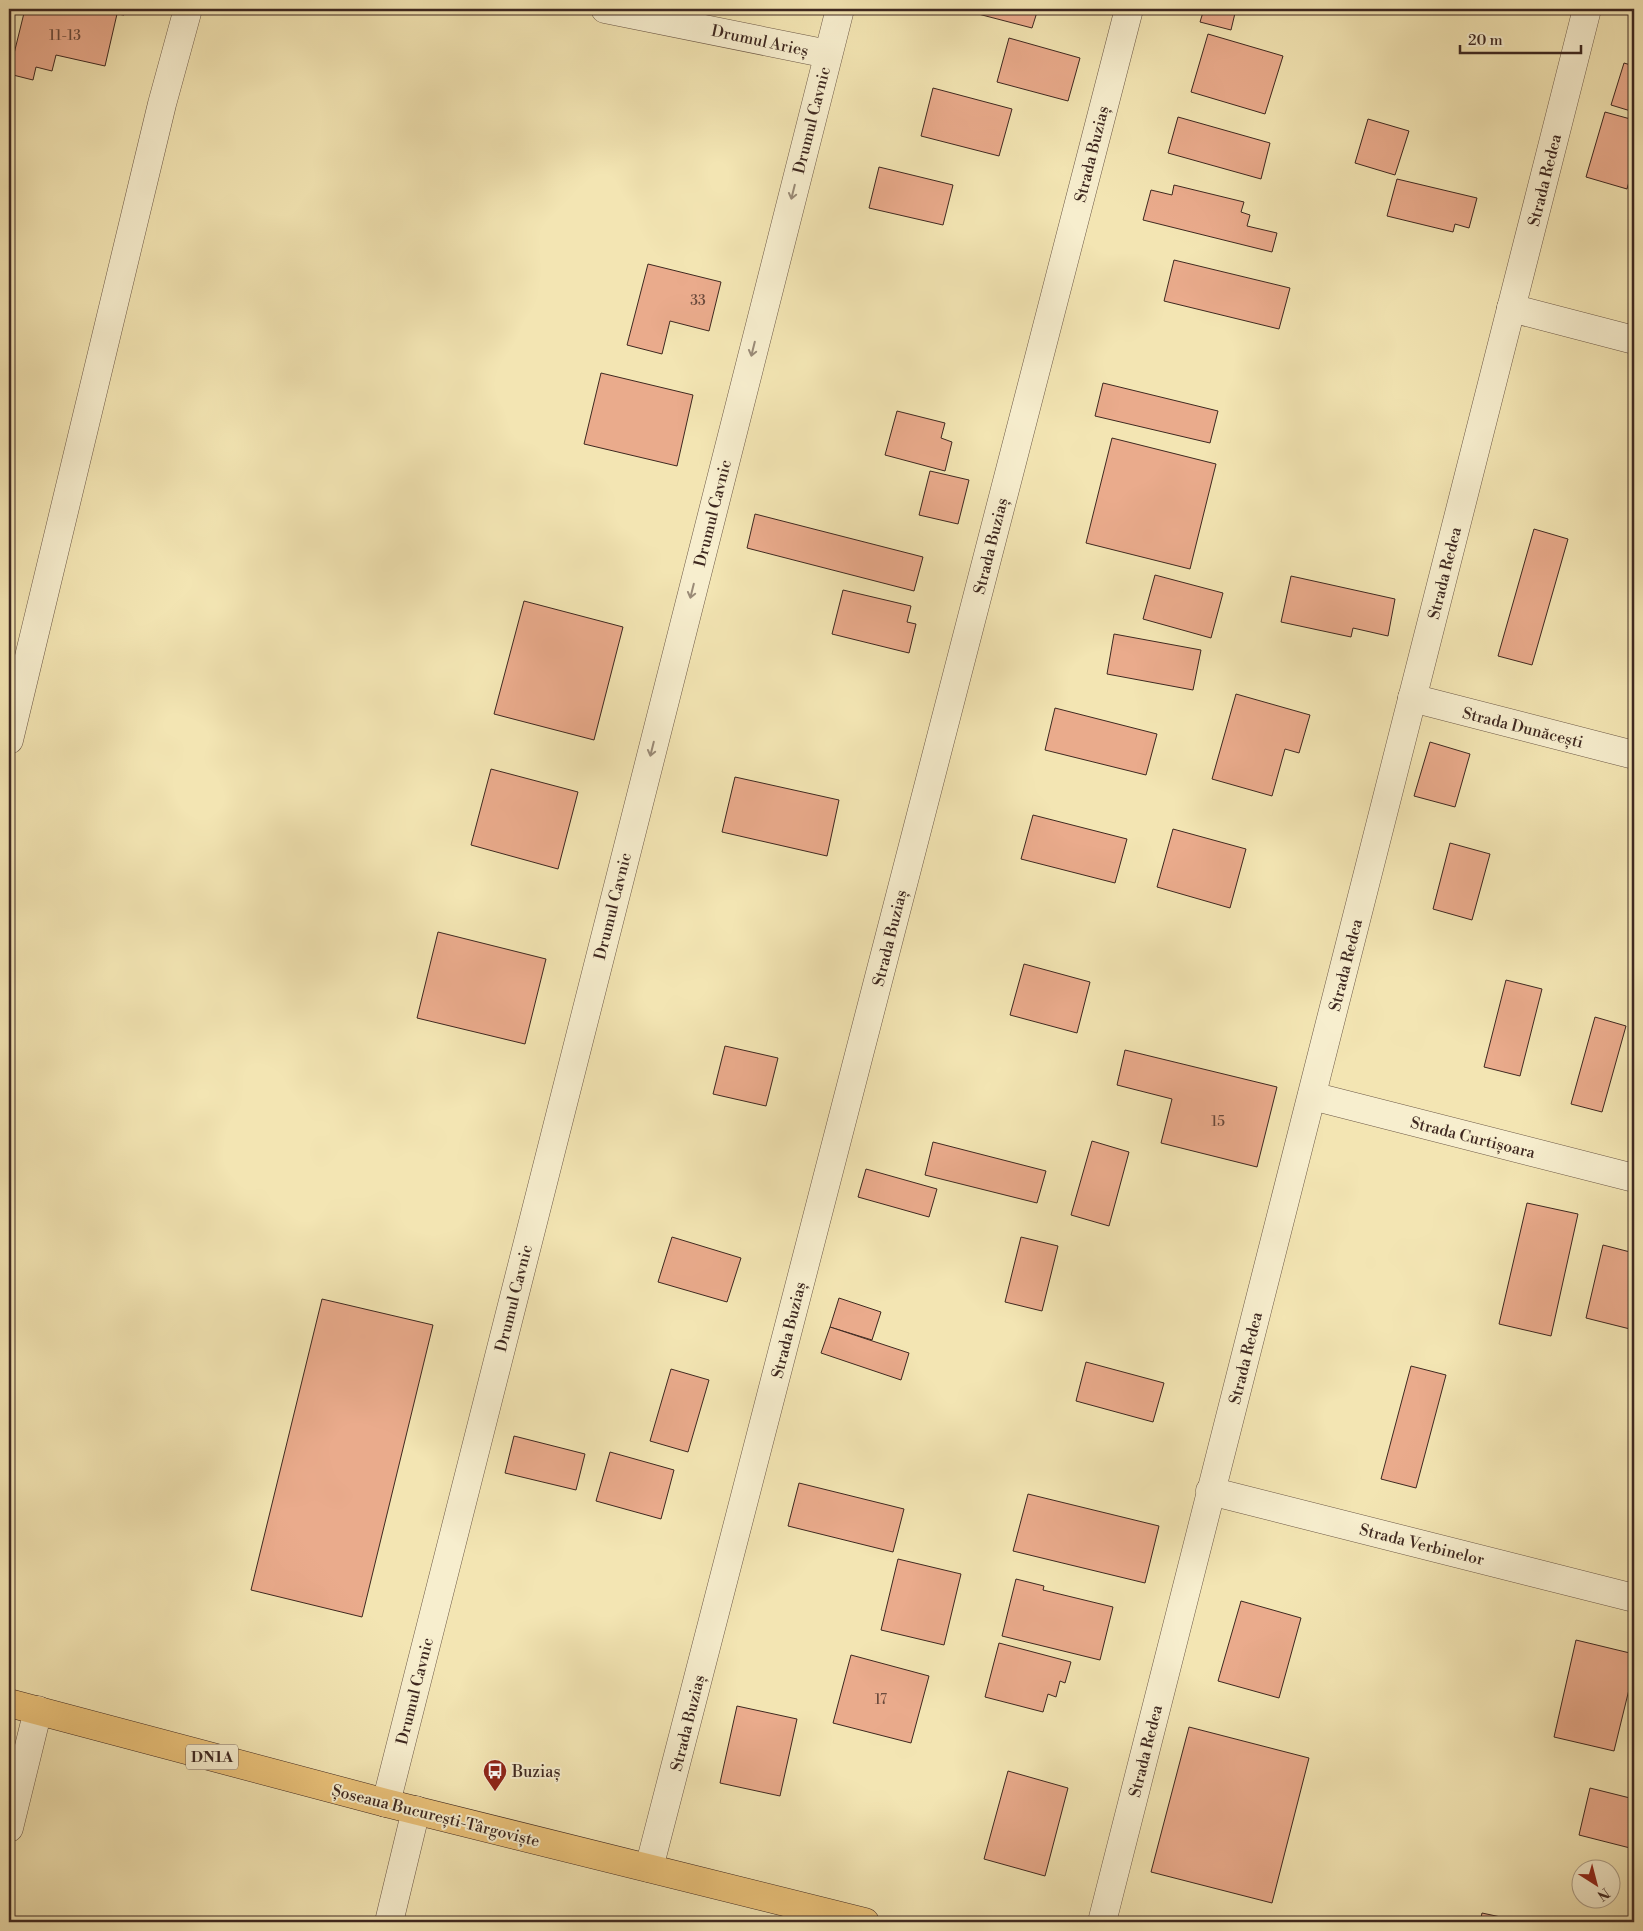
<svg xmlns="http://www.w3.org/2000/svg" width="1643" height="1931" font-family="'Libre Bodoni',serif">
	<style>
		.building { fill: #eaab8c; stroke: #3e2820 }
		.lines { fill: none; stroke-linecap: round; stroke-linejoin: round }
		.street-casing { stroke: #6b5745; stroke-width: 29 }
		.primary-casing { stroke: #3e2820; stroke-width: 29 }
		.street { stroke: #f7eece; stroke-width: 28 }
		.primary { stroke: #eac27a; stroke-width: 28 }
		.oneway { stroke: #9a8b77 }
		.labels { text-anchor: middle; stroke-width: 4; stroke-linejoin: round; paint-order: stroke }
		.number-label { font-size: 14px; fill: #69493b }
		.shield { fill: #f7eece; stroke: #766354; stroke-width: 1 }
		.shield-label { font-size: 15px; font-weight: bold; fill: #3e2820 }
		.street-label { font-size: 16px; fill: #3e2820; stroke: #f7eece }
		.poi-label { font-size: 16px; fill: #3e2820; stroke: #f7eece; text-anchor: start }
	</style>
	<rect width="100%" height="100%" fill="#f3e5b3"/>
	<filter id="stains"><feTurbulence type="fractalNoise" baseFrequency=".004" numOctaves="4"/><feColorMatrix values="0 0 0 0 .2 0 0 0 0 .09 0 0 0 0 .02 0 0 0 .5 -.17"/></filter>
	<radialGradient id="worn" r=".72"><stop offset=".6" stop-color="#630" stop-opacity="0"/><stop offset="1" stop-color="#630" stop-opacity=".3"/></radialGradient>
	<g class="building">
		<path d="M25 9H125L124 15 117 14 105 66 56 55 52 71 36 67 33 80 9 74Z"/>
		<path d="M959 9H1038L1032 28Z"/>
		<path d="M1204 9H1236L1231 30 1200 22Z"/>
		<path d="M1208 34 1283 56 1265 114 1191 92Z"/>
		<path d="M1009 38 1080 58 1068 101 997 82Z"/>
		<path d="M1624 63 1634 66V112L1611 105Z"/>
		<path d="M933 88 1012 109 999 156 921 136Z"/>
		<path d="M1605 112 1634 120V163L1627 189 1586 177Z"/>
		<path d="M1178 117 1270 143 1261 179 1168 153Z"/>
		<path d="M1368 119 1409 131 1395 175 1355 163Z"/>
		<path d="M879 167 953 185 943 225 869 208Z"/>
		<path d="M1397 179 1477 198 1469 228 1455 224 1453 232 1387 216Z"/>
		<path d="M1174 185 1244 202 1241 212 1250 215 1247 226 1277 233 1272 252 1143 220 1151 190 1172 195Z"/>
		<path d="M1174 260 1290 288 1279 329 1164 301Z"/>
		<path d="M648 264 721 282 709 331 670 321 662 354 627 345Z"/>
		<path d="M601 373 693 395 677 466 584 444Z"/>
		<path d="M1103 383 1218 411 1210 443 1095 416Z"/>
		<path d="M897 411 945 423 941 438 952 442 945 471 885 455Z"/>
		<path d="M1112 438 1216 464 1190 569 1086 543Z"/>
		<path d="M930 471 969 480 958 524 919 515Z"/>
		<path d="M755 514 923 557 914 591 747 548Z"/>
		<path d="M1534 529 1568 539 1532 665 1498 656Z"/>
		<path d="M1155 575 1223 593 1211 638 1143 619Z"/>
		<path d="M1291 576 1395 599 1388 636 1353 628 1351 637 1281 622Z"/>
		<path d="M843 590 911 606 907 622 916 624 909 653 832 634Z"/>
		<path d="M524 601 623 627 594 740 494 714Z"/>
		<path d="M1114 634 1201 650 1193 690 1107 674Z"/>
		<path d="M1236 694 1310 715 1299 753 1285 749 1272 796 1212 779Z"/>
		<path d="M1055 708 1157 734 1146 775 1045 750Z"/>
		<path d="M1430 742 1470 754 1455 807 1414 796Z"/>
		<path d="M491 769 578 792 558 869 471 845Z"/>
		<path d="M735 777 839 800 827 856 722 832Z"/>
		<path d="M1033 815 1127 839 1115 883 1021 859Z"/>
		<path d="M1173 829 1246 849 1230 908 1157 887Z"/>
		<path d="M1450 843 1490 854 1472 920 1433 909Z"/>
		<path d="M438 932 546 959 525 1044 417 1018Z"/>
		<path d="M1024 964 1090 982 1077 1033 1010 1015Z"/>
		<path d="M1506 980 1542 989 1520 1076 1484 1067Z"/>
		<path d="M1595 1017 1626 1026 1602 1112 1571 1104Z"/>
		<path d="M725 1046 778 1058 766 1106 713 1094Z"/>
		<path d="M1125 1050 1277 1087 1257 1167 1161 1143 1172 1099 1117 1085Z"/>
		<path d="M1092 1141 1129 1152 1109 1226 1071 1215Z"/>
		<path d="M933 1142 1046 1171 1037 1203 925 1175Z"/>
		<path d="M866 1169 937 1189 929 1217 858 1197Z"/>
		<path d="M1527 1203 1578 1214 1551 1336 1499 1324Z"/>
		<path d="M672 1237 741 1258 727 1302 658 1282Z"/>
		<path d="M1021 1237 1058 1246 1042 1311 1005 1302Z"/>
		<path d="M1603 1245 1634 1253V1330L1586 1318Z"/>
		<path d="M839 1298 881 1312 872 1340 830 1327Z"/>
		<path d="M322 1299 433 1325 362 1617 251 1590Z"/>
		<path d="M830 1327 909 1353 901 1380 821 1353Z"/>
		<path d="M1086 1362 1164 1383 1153 1422 1076 1401Z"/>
		<path d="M1411 1366 1446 1375 1416 1488 1381 1479Z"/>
		<path d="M671 1369 709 1380 688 1452 650 1441Z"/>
		<path d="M514 1436 585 1454 576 1490 505 1473Z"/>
		<path d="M610 1452 674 1470 661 1519 596 1501Z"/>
		<path d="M799 1483 904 1509 893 1552 788 1526Z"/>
		<path d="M1028 1494 1159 1526 1145 1583 1013 1551Z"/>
		<path d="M898 1559 961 1574 944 1645 881 1630Z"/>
		<path d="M1016 1579 1044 1586 1043 1590 1113 1607 1100 1660 1002 1636Z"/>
		<path d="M1241 1601 1301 1618 1279 1698 1218 1681Z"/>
		<path d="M1576 1640 1634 1654V1669L1614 1751 1554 1737Z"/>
		<path d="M999 1643 1071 1662 1065 1683 1060 1681 1056 1697 1048 1694 1043 1712 985 1697Z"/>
		<path d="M851 1655 929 1676 911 1743 833 1723Z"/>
		<path d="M737 1706 797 1719 780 1796 720 1783Z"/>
		<path d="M1189 1727 1309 1758 1272 1903 1151 1872Z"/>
		<path d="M1008 1771 1068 1788 1045 1876 984 1859Z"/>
		<path d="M1590 1788 1634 1799V1849L1579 1835Z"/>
		<path d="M1482 1913 1524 1922H1480Z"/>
	</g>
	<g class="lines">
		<g class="street-casing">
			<g id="street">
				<path d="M605 9 828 54"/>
				<path d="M1511 308 1634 340"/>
				<path d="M1412 698 1634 755"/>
				<path d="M9 740 162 104 188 9"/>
				<path d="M1312 1096 1634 1178"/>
				<path d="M1210 1491 1634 1598"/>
				<path d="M386 1803 840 9"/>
				<path d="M9 1828 38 1710"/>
				<path d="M649 1868 1129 9"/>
				<path d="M389 1922 416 1810"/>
				<path d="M1102 1922 1587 9"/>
			</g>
		</g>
		<g class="primary-casing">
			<path id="primary" d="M9 1703 386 1803 865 1922"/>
		</g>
		<use href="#street" class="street"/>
		<use href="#primary" class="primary"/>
	</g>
	<defs><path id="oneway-shaft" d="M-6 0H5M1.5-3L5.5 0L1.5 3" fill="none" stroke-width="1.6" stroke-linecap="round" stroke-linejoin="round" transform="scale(1.25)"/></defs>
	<g class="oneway">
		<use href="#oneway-shaft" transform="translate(793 192) rotate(104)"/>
		<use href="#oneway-shaft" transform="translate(753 349) rotate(104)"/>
		<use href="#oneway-shaft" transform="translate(692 591) rotate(104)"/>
		<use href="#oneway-shaft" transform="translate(652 749) rotate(104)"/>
	</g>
	<defs>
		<g id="bus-pin" transform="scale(1.25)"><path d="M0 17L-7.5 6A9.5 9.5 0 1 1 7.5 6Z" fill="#8f2418" stroke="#f7eece"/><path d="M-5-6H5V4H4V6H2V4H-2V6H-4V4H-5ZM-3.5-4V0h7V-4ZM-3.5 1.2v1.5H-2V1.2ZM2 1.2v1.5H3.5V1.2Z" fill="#fff"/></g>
	</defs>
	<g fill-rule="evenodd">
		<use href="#bus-pin" x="495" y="1771"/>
	</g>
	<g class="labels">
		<g class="number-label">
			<text x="65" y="40">11-13</text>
			<text x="698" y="305">33</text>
			<text x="1218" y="1126">15</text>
			<text x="881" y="1704">17</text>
		</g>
		<rect class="shield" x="186" y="1744.5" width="52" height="25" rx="4"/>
		<g class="shield-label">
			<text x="212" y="1762">DN1A</text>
		</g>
		<g class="street-label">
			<text transform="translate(760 40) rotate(12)" y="6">Drumul Arieș</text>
			<text transform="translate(811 120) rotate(-76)" y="6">Drumul Cavnic</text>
			<text transform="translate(1091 154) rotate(-76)" y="6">Strada Buziaș</text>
			<text transform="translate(1544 180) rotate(-76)" y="6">Strada Redea</text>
			<text transform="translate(712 513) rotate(-76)" y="6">Drumul Cavnic</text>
			<text transform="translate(990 546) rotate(-76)" y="6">Strada Buziaș</text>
			<text transform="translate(1444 573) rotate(-76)" y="6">Strada Redea</text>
			<text transform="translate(1523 727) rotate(14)" y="6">Strada Dunăcești</text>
			<text transform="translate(612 906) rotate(-76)" y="6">Drumul Cavnic</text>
			<text transform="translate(889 938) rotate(-76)" y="6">Strada Buziaș</text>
			<text transform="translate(1345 965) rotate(-76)" y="6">Strada Redea</text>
			<text transform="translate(1473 1137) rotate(14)" y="6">Strada Curtișoara</text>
			<text transform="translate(513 1298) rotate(-76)" y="6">Drumul Cavnic</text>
			<text transform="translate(788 1330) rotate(-76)" y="6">Strada Buziaș</text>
			<text transform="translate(1245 1358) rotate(-76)" y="6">Strada Redea</text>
			<text transform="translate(1422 1544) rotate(14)" y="6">Strada Verbinelor</text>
			<text transform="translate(414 1691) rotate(-76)" y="6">Drumul Cavnic</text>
			<text transform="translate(687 1723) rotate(-76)" y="6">Strada Buziaș</text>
			<text transform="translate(1145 1751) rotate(-76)" y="6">Strada Redea</text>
			<text transform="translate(436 1815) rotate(14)" y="6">Șoseaua București-Târgoviște</text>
		</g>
		<g class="poi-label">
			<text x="512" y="1777">Buziaș</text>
		</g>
	</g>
	<rect width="1643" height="1931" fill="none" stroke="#f3e5b3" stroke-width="30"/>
	<rect x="10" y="10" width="1623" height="1911" fill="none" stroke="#3e2820" stroke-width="2.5"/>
	<rect x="15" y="15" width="1613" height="1901" fill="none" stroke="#3e2820"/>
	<g transform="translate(1596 1884) rotate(144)"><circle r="24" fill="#f7eece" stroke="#ad9f88"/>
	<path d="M0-4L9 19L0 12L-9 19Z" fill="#8f2418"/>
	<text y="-8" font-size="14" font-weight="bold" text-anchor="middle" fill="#3e2820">N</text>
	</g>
	<path d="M1460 45v8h121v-8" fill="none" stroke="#3e2820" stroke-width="2.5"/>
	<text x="1468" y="45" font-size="15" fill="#3e2820" stroke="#f7eece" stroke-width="4" paint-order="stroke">20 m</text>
	<rect width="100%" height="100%" filter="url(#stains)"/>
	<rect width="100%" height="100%" fill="url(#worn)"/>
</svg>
